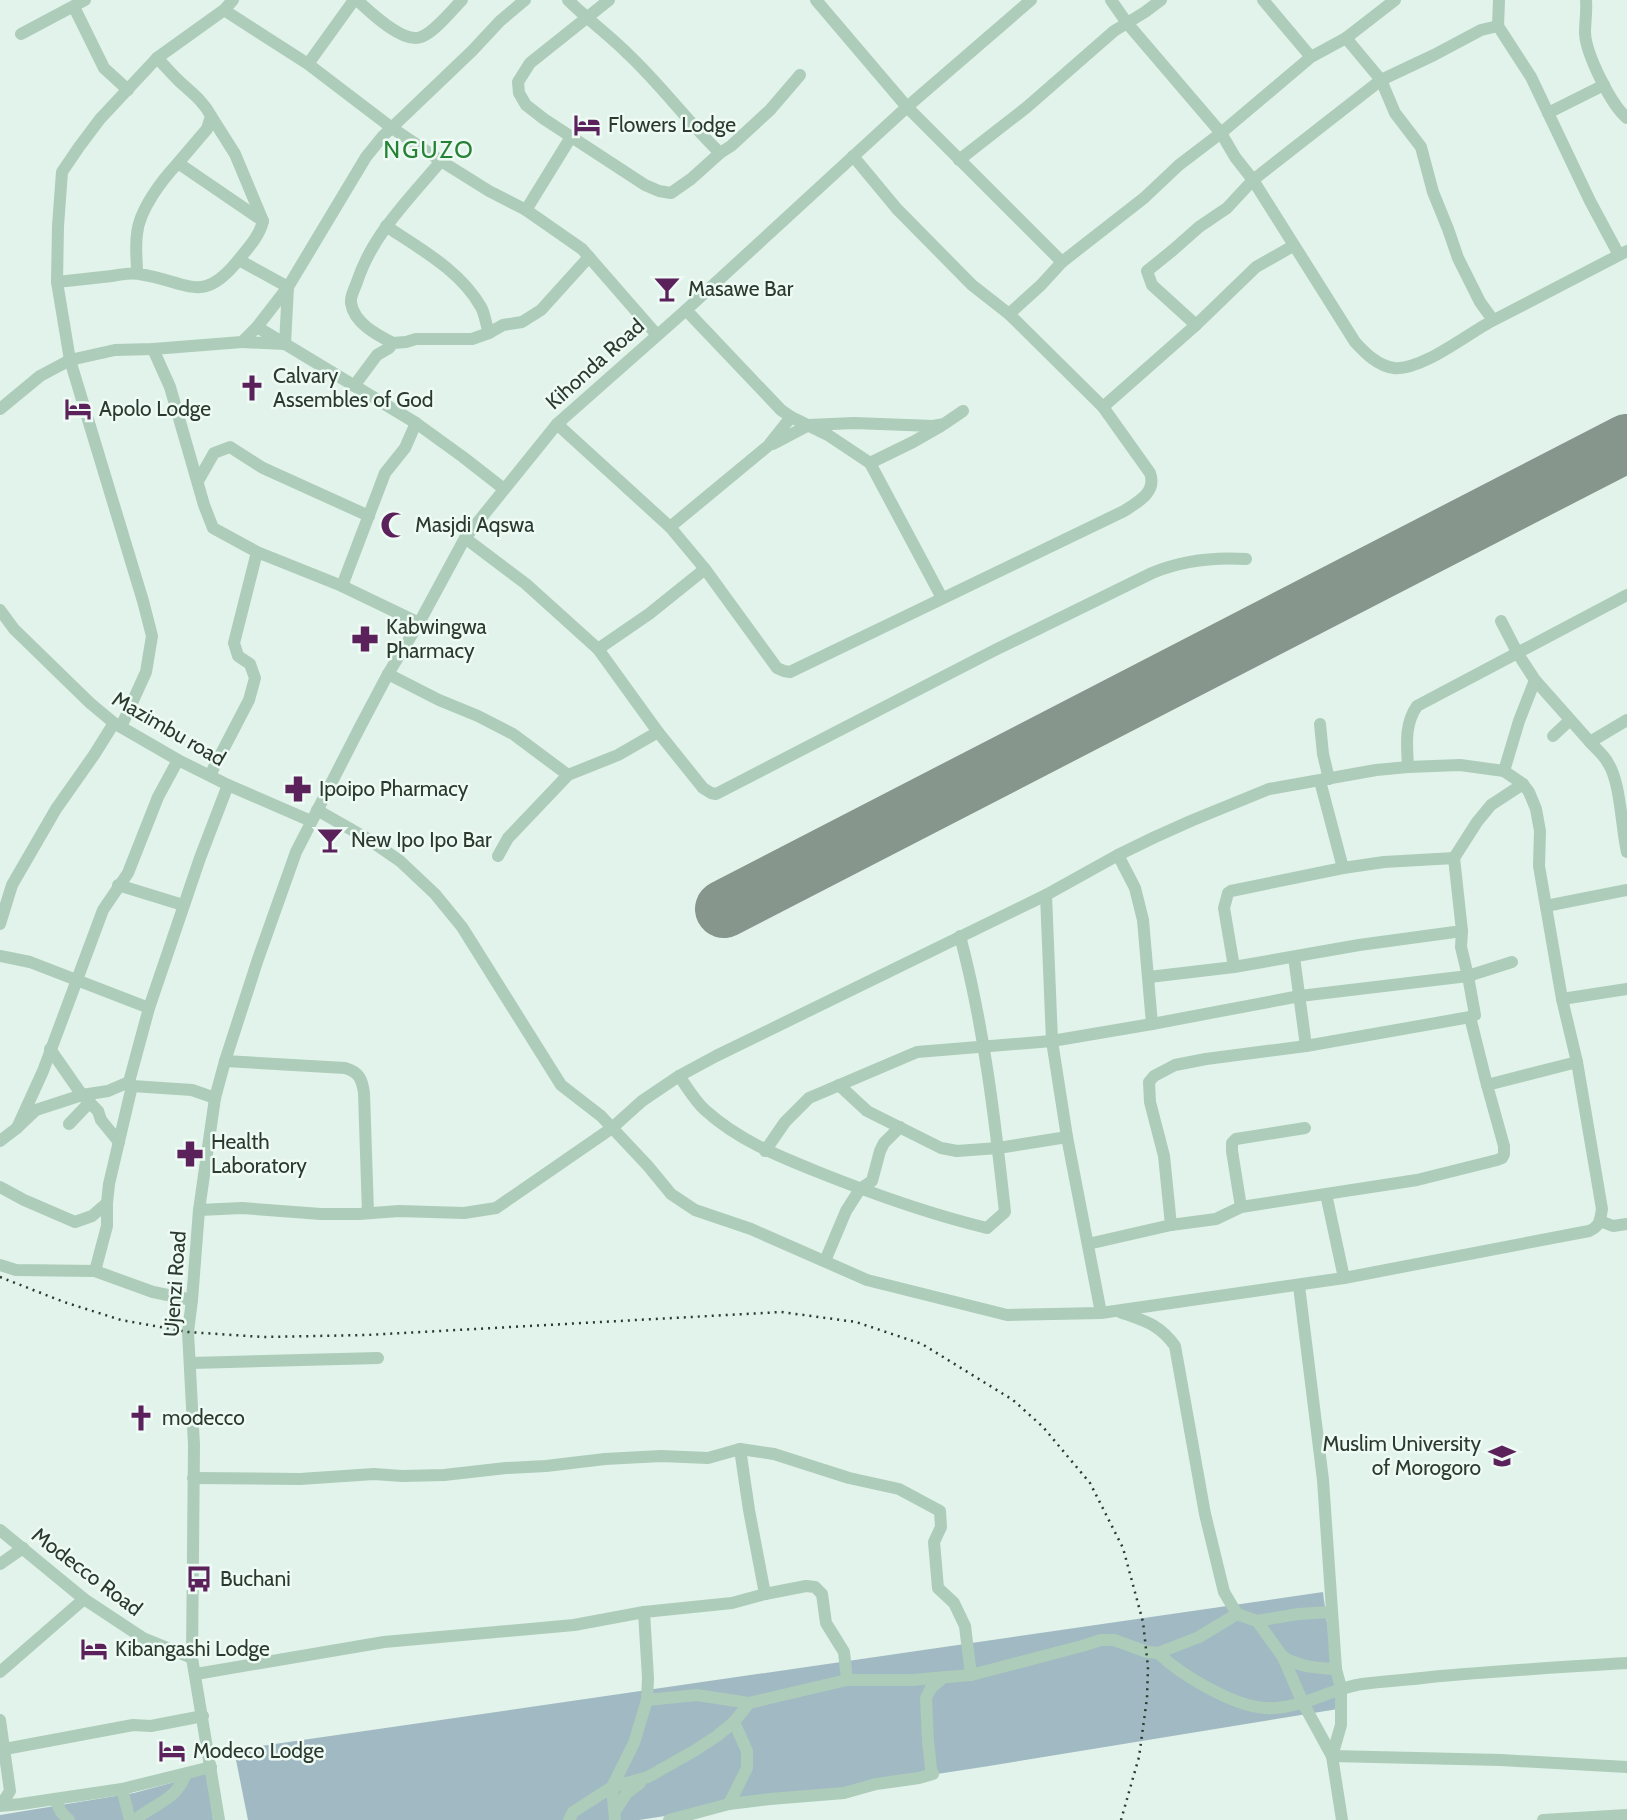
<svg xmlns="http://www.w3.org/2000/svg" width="1627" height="1820" font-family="Cabin,sans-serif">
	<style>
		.green { fill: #a1b9c2 }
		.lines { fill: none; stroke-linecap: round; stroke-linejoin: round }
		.runway { stroke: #86968c; stroke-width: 58 }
		.minor { stroke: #adccb9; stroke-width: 12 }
		.rail { stroke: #2b3a2f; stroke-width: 2.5; stroke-dasharray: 2 5; stroke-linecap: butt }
		.labels { text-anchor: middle; stroke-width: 5; stroke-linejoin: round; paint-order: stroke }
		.poi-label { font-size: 21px; fill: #2b3a2f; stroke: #eefaf4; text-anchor: start }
		.street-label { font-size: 21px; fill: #2b3a2f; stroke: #eefaf4 }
		.quarter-label { font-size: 24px; letter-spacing: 2px; fill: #258235; stroke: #eefaf4 }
	</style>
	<rect width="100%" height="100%" fill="#e1f3ea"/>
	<g class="green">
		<path d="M1323 1592 1338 1709 989 1766 639 1820H248L234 1750Z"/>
		<path d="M208 1773 213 1820H0V1815L134 1793Z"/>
	</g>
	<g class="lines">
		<path class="runway" d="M724 909 1627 443"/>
		<g class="minor">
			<path d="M357 0C370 12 403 44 421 37 435 32 451 11 462 0"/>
			<path d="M568 0C587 19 609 35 628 54 661 85 687 121 720 153"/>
			<path d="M609 0 530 63 518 82 519 93 526 105 544 119 645 185 659 191 671 193 691 179 720 153 731 146 770 110 800 75"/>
			<path d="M816 0 907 107 1062 262"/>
			<path d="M1111 0 1127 23 1221 133 1235 157 1253 180 1355 342C1365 353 1378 366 1394 368 1422 371 1468 333 1494 320 1538 297 1582 274 1627 251"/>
			<path d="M1263 0 1311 57"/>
			<path d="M1586 0C1587 11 1585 22 1585 33 1586 54 1611 105 1627 118"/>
			<path d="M74 7 104 68 128 90"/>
			<path d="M224 10 308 64 392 128 441 161 489 191 526 210 582 249 657 335"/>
			<path d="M1498 26 1499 0"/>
			<path d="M21 34 85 0"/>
			<path d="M1346 38 1381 80 1395 113 1421 147 1433 192 1448 229 1458 258 1480 302 1493 320"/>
			<path d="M157 58C164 65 170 72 177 79 189 91 203 100 211 116L207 129 178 163"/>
			<path d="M308 64 354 0"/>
			<path d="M1548 113 1604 85"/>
			<path d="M211 116 235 154 263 221"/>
			<path d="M959 160 1027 107 1114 31 1145 12 1161 0"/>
			<path d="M526 210 571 137"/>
			<path d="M386 226C420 249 460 270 481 307 485 314 486 325 489 333"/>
			<path d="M239 260 288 287 285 344 242 342"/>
			<path d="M57 282C75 280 93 278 112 276 120 275 130 272 139 274 188 281 202 307 240 258 249 247 260 235 263 221L178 163C162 180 139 210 137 234 135 247 137 260 137 273"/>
			<path d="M1009 314 1041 285 1062 262 1144 198 1179 165 1221 133 1311 57 1346 38 1395 0"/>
			<path d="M1196 325 1152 285 1147 271 1173 250 1199 227 1227 208 1253 180 1381 80 1434 55 1481 30 1498 26 1531 77 1590 201 1619 255"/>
			<path d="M257 327 416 423 463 457 504 489"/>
			<path d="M393 343C377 335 354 323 351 303 350 296 355 288 357 282 372 235 410 198 441 161"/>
			<path d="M153 349 170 387 204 505 213 528 257 552 342 586 419 623"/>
			<path d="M354 386 377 355 389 348 393 343 406 342 416 339H472L489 333 503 325 522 322 541 310 589 257"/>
			<path d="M1103 407 1196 325 1256 267 1293 246"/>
			<path d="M0 409 40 376 70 360 115 350 153 349 242 342 257 327 288 287 366 157 383 136 472 51 500 21 525 0"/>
			<path d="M791 417 828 435 870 463 942 598"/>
			<path d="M557 424 670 527 705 569 777 668 784 671 790 672 1124 511C1138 502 1157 492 1150 473L1103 407 1009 314 972 285 897 209 853 156"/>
			<path d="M773 444 809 425 854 423 933 426 944 424 963 411"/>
			<path d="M870 463 913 442 941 426"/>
			<path d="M198 481 214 453 230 447 263 468 369 516"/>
			<path d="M670 527 768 446 791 417 781 410 686 310"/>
			<path d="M465 538 526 584 598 649 658 732 703 788 711 793 716 794 995 650 1152 573C1183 560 1213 557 1246 559"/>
			<path d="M342 586 385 473 405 448 416 423"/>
			<path d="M0 610 14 629 90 703 114 723 178 760 228 785 311 821"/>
			<path d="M1501 621 1518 654 1535 680 1590 742"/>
			<path d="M598 649 649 614 705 569"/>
			<path d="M388 674 439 700 478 716 513 734 568 775"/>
			<path d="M1627 720 1590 742C1596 749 1604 755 1608 763 1621 783 1621 827 1627 852"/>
			<path d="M1320 724 1323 754 1329 779"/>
			<path d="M121 727 146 672 152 636 143 601 70 360 57 282 58 226 62 172 79 147 100 119 157 58 224 10 233 0"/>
			<path d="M1553 736 1570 720"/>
			<path d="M1408 767C1407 745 1404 725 1417 706L1627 595"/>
			<path d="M1504 771 1519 721 1535 680"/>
			<path d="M210 775 249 700 255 678 250 664 238 656 234 643 257 552"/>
			<path d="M1320 781 1343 868"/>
			<path d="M1118 855 1135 888 1143 920 1152 1024"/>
			<path d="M498 856 508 838 568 775 618 755 658 732"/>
			<path d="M1454 858 1477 822 1491 805 1523 784"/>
			<path d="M118 885 183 905"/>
			<path d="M1046 895 1052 1041 1067 1137 1101 1313"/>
			<path d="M1546 906 1627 890"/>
			<path d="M0 924 12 885 56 809 94 755 114 723"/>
			<path d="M1462 931 1461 947 1468 976 1475 1015 1470 1017 1487 1085"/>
			<path d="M0 956 30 962 149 1008 129 1082 108 1091 82 1095 36 1110 17 1128 0 1141"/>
			<path d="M1294 957 1306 1046"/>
			<path d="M1149 977 1234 967 1359 945 1462 931 1454 858 1384 862 1343 868 1231 891 1228 893 1224 908 1234 967"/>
			<path d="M1562 999 1627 989"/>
			<path d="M149 1008 200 858 228 785"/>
			<path d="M50 1049 82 1095 98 1111 101 1120 119 1142"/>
			<path d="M225 1061 345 1068C359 1072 362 1079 364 1093L368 1213"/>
			<path d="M679 1076C687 1087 695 1101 705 1110 738 1140 778 1156 818 1172 873 1194 929 1214 987 1228L1005 1212C995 1120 984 1026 960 936"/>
			<path d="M839 1085 867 1111 941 1148 957 1151 998 1148 1067 1137"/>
			<path d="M132 1086 192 1090 215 1098"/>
			<path d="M69 1124 90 1102"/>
			<path d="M17 1128 43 1071 103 910 128 873 158 797 178 760"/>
			<path d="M765 1151 785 1122 809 1098 917 1052 1052 1041 1152 1024 1300 996 1468 976 1512 962"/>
			<path d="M0 1187 24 1200 75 1222 92 1216 107 1203"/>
			<path d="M1326 1194 1344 1278"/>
			<path d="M1241 1207 1232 1151V1143L1236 1139 1305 1128"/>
			<path d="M199 1210 242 1208 321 1214H359L399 1211 464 1213 496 1208 612 1128 642 1101 679 1076 716 1056 1046 895 1118 855 1155 837 1193 820 1269 789 1376 770 1408 767 1460 765 1504 771 1523 784 1529 792 1536 809 1540 831 1539 866 1562 999 1577 1062 1602 1209C1600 1221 1600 1226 1589 1231L1344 1278 1101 1313 1007 1315 867 1280 751 1229 695 1210 671 1194 648 1166 601 1116 561 1085 462 927 435 894 400 861 368 839 317 810"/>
			<path d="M1600 1221 1613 1226 1627 1224"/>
			<path d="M1171 1225 1164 1156 1150 1102 1149 1082 1154 1076 1175 1065 1206 1059 1306 1046 1470 1017"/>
			<path d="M1088 1244 1171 1225 1216 1219 1241 1207 1417 1180 1497 1160 1502 1158 1504 1154V1146L1487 1085 1577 1062"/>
			<path d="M825 1261 846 1211 860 1189 872 1181 880 1151 884 1143 900 1127"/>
			<path d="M0 1265 16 1270 95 1271 153 1292 192 1300"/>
			<path d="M95 1271 107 1226V1203L109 1184 132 1086 129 1082"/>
			<path d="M1299 1286 1323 1480 1336 1669 1341 1688V1725L1332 1756 1342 1820"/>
			<path d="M1120 1312C1145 1321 1159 1324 1175 1346L1205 1514 1224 1592 1237 1614"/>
			<path d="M191 1363 378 1358"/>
			<path d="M193 1478 300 1479 374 1474 402 1476 444 1475 506 1468 546 1466 605 1459 661 1456 708 1458 740 1449 774 1454 849 1478 899 1489 940 1511 941 1527 934 1542 938 1588 954 1603 965 1626 971 1675"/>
			<path d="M0 1530 84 1599 143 1638 192 1658"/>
			<path d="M0 1564 23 1548"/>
			<path d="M765 1594 806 1586 815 1587 822 1594 826 1623 844 1652 847 1680"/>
			<path d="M1257 1621 1283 1657 1303 1703 1332 1756 1501 1760 1627 1767"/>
			<path d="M1158 1653C1181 1675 1233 1706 1265 1708 1300 1710 1329 1689 1362 1684 1385 1681 1408 1680 1431 1677 1496 1671 1562 1667 1627 1663"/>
			<path d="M1283 1657C1300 1667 1316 1668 1336 1669"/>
			<path d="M0 1672 84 1599"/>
			<path d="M196 1674 384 1642 574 1625 644 1612 732 1603 765 1594 749 1510 740 1449"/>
			<path d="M647 1700 697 1695 749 1703 847 1680H912L971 1675 1082 1646 1101 1640H1114L1147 1652 1158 1653 1199 1637 1237 1614 1257 1621 1298 1614 1332 1612"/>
			<path d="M0 1720 10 1791 1 1805"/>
			<path d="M5 1749 133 1725 151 1726 203 1716"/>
			<path d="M122 1789 130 1820"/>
			<path d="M55 1799 61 1812 69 1820"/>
			<path d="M729 1804 747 1768V1751L734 1722"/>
			<path d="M0 1806 21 1804 122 1789 211 1767"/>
			<path d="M615 1811 627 1793 640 1783"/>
			<path d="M135 1820C156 1802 175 1802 186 1774"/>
			<path d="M219 1820 192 1658 194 1445 188 1332 192 1300 199 1210 215 1098 225 1061 258 959 296 852 360 727 388 674 419 623 465 538 557 424 686 310 907 107 1031 0"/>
			<path d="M569 1820 573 1812 612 1787 648 1777 694 1751 717 1736 734 1722 749 1703"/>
			<path d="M615 1820 612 1787 634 1743 647 1700 648 1678 644 1612"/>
			<path d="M669 1820 729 1804 770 1799 844 1793 876 1784 919 1778 933 1774 931 1769 928 1741 926 1698 931 1688 944 1677"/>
			<path d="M1543 1820 1627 1815"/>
		</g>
		<path class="rail" d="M0 1277 64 1302 121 1320 188 1332 263 1337 367 1335 781 1312 856 1322 922 1344 1013 1400 1043 1427 1090 1483 1123 1548 1143 1622 1148 1667 1147 1698 1139 1757 1121 1820"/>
	</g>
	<defs>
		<g id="hotel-bare" transform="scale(2.1)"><path d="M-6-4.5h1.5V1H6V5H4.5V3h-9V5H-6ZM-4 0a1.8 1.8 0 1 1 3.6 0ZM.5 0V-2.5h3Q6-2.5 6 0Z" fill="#5b215b" stroke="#eefaf4" stroke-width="2.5" paint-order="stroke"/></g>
		<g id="bar-bare" transform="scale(2.1)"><path d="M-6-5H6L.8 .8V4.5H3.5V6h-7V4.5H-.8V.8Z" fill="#5b215b" stroke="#eefaf4" stroke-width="2.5" paint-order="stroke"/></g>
		<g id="church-bare" transform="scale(2.1)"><path d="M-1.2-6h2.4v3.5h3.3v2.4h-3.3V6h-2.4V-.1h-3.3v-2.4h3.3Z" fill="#5b215b" stroke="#eefaf4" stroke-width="2.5" paint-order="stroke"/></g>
		<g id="mosque-bare" transform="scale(2.1)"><path d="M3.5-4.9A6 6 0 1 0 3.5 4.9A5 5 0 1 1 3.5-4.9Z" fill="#5b215b" stroke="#eefaf4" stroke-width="2.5" paint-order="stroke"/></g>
		<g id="pharmacy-bare" transform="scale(2.1)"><path d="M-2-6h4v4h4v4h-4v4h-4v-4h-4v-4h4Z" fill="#5b215b" stroke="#eefaf4" stroke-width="2.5" paint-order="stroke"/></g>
		<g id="university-bare" transform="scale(2.1)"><path d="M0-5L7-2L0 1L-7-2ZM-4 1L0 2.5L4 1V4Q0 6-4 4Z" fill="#5b215b" stroke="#eefaf4" stroke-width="2.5" paint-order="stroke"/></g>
		<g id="bus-bare" transform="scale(2.1)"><path d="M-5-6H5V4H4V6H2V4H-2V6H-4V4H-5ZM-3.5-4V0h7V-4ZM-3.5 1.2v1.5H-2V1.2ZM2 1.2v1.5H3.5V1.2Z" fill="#5b215b" stroke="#eefaf4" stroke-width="2.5" paint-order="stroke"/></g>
	</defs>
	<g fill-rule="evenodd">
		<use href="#hotel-bare" x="587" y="125"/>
		<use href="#bar-bare" x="667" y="289"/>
		<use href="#church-bare" x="252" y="388"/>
		<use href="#hotel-bare" x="78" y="409"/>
		<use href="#mosque-bare" x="394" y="525"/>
		<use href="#pharmacy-bare" x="365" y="639"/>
		<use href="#pharmacy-bare" x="298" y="789"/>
		<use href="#bar-bare" x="330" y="840"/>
		<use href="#pharmacy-bare" x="190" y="1154"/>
		<use href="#church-bare" x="141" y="1418"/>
		<use href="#university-bare" x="1502" y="1456"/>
		<use href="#bus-bare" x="199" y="1579"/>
		<use href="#hotel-bare" x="94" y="1649"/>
		<use href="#hotel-bare" x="172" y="1751"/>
	</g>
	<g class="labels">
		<g class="poi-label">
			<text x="608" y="132">Flowers Lodge</text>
			<text x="688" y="296">Masawe Bar</text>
			<text x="273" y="383">Calvary<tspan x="273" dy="24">Assembles of God</tspan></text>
			<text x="99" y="416">Apolo Lodge</text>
			<text x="415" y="532">Masjdi Aqswa</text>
			<text x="386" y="634">Kabwingwa<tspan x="386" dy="24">Pharmacy</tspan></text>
			<text x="319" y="796">Ipoipo Pharmacy</text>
			<text x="351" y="847">New Ipo Ipo Bar</text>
			<text x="211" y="1149">Health<tspan x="211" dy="24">Laboratory</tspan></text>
			<text x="162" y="1425">modecco</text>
			<text x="1481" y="1451" text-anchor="end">Muslim University<tspan x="1481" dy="24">of Morogoro</tspan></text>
			<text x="220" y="1586">Buchani</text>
			<text x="115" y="1656">Kibangashi Lodge</text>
			<text x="193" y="1758">Modeco Lodge</text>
		</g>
		<g class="street-label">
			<text transform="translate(595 364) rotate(-42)" y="7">Kihonda Road</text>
			<text transform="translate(169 729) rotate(30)" y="7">Mazimbu road</text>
			<text transform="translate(175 1284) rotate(-86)" y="7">Ujenzi Road</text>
			<text transform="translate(87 1572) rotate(37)" y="7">Modecco Road</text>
		</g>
		<g class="quarter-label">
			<text x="429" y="158">NGUZO</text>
		</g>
	</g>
</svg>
